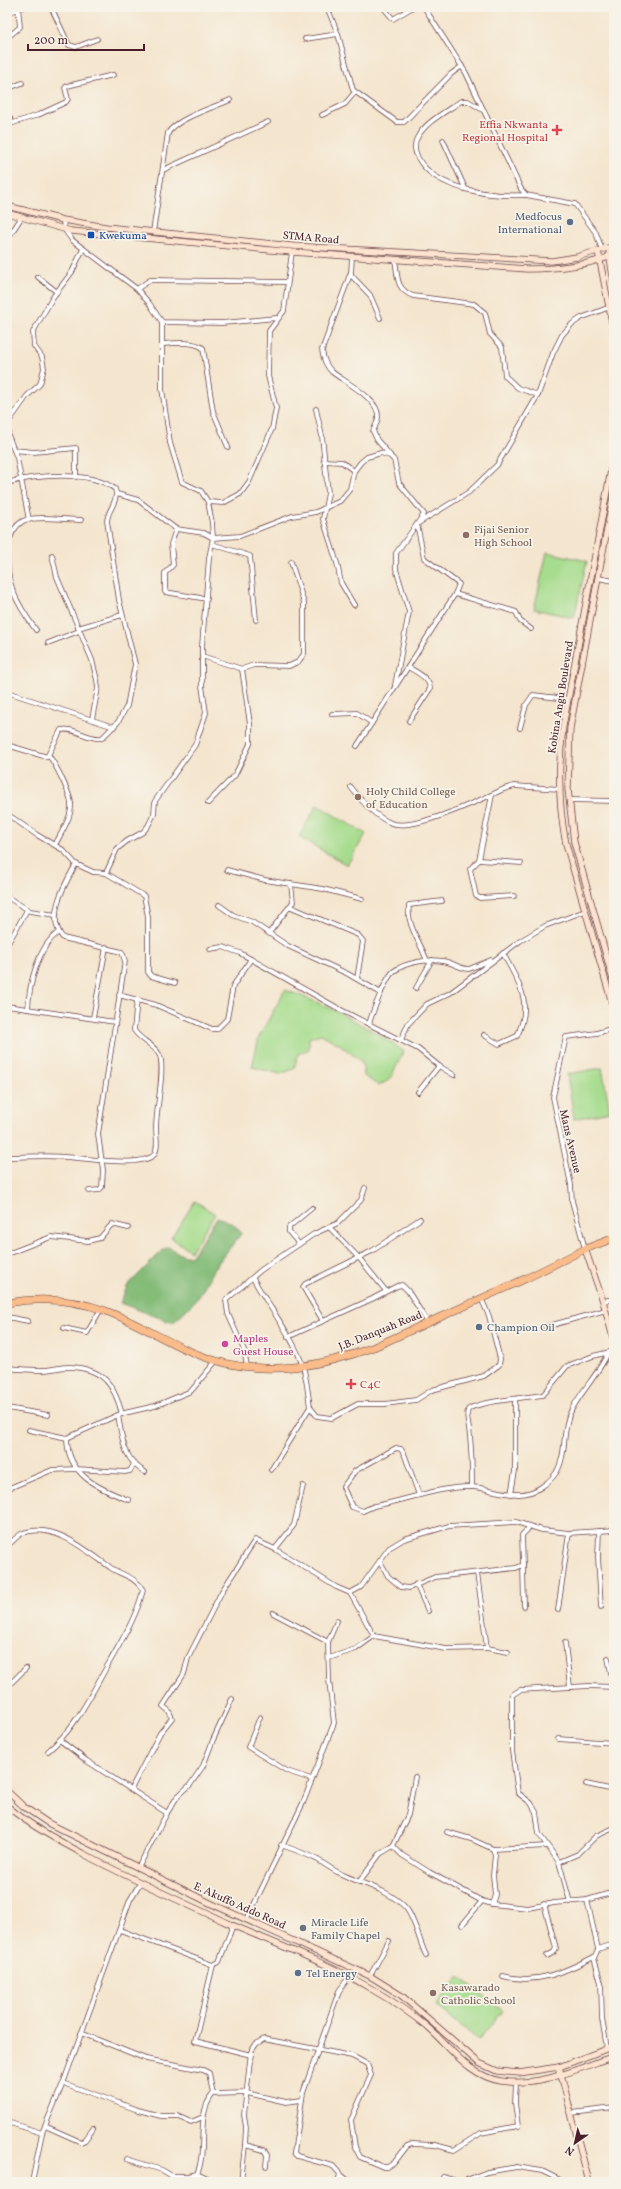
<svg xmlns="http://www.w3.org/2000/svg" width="621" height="2189" font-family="Vollkorn,serif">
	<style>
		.green { fill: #a6dc8d; stroke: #787e5c }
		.forest { fill: #84bc78; stroke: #676e52 }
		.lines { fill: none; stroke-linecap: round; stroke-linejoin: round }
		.street-casing { stroke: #643d43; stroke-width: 5.5 }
		.secondary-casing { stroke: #643d43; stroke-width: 7 }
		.highway-casing { stroke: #643d43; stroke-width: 8 }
		.street { stroke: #fff; stroke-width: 4 }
		.secondary { stroke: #fde4d0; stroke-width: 5.5 }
		.highway { stroke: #f9bc8a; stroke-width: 7 }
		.health-dot { fill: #e0444e; stroke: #f7f3e8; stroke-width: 1.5 }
		.service-dot { fill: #5c6f8a; stroke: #f7f3e8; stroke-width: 1.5 }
		.transit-dot { fill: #1a4fb4; stroke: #f7f3e8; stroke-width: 1.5 }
		.education-dot { fill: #8d6e63; stroke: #f7f3e8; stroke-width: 1.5 }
		.hotel-dot { fill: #d1479c; stroke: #f7f3e8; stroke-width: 1.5 }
		.worship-dot { fill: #6b7280; stroke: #f7f3e8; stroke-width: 1.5 }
		.labels { text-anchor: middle; stroke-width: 3.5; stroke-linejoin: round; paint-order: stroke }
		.health-label { font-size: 11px; fill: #be3a42; stroke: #f7f3e8; text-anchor: end }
		.service-label { font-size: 11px; fill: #4e5e75; stroke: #f7f3e8; text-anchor: start }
		.transit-label { font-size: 11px; fill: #164399; stroke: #f7f3e8; text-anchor: start }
		.street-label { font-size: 11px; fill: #4a1f2b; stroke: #f7f3e8 }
		.education-label { font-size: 11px; fill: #785e54; stroke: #f7f3e8; text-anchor: start }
		.hotel-label { font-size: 11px; fill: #b23c85; stroke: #f7f3e8; text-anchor: start }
		.worship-label { font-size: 11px; fill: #5b616d; stroke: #f7f3e8; text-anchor: start }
	</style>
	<rect width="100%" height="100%" fill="#f7f3e8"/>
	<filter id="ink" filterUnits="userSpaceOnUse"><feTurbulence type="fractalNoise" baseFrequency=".025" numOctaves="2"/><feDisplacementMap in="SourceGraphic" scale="8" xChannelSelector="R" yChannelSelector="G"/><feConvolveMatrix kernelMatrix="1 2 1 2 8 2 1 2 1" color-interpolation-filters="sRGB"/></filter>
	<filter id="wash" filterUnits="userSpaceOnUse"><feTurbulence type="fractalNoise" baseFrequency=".012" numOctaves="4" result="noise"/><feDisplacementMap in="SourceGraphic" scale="16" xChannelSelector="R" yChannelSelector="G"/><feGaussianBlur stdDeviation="0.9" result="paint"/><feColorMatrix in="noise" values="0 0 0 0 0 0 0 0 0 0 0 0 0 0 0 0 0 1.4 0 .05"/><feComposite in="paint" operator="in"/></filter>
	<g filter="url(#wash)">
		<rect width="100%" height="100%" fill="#f4e5ce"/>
		<g class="green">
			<path d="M547 552 587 561 574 618 534 609Z"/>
			<path d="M317 805 366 834 347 865 299 837Z"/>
			<path d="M285 990C327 1004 367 1026 404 1051L390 1079 379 1086 364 1076 362 1062 339 1044 321 1034 309 1038V1049L298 1054 294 1069 280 1074 252 1067 259 1037Z"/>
			<path d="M602 1068 610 1112 574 1119 567 1074Z"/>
			<path d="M195 1201 215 1214 191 1251 171 1238Z"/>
			<path d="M459 1976 503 2011 478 2040 436 2005Z"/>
		</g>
		<path class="forest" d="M217 1217C226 1220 238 1225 241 1234L214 1268 199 1297 173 1323 120 1303 128 1285 163 1250 168 1247 184 1256H192Z"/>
	</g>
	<g filter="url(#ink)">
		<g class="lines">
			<g class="street-casing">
				<g id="street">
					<path d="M51 7 69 45 76 47 97 39"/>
					<path d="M327 7 338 34 353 90 397 122H404L407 119 451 74 462 66"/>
					<path d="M383 7 393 19 413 7"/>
					<path d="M424 7 466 73 521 189 526 195 575 204 596 233 602 250"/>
					<path d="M303 8 306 7"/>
					<path d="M7 13 24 7"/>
					<path d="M7 38 20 27 18 7"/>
					<path d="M305 39 338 34"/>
					<path d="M7 89 22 83"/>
					<path d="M483 110 468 101H461C447 111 425 122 417 138 413 145 415 152 418 158 435 190 493 197 526 195"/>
					<path d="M7 112 12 123"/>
					<path d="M322 115 345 104 355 92"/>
					<path d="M7 125 38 115 66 102 68 99 65 88 67 86 113 75"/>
					<path d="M443 140 465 188"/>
					<path d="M163 170 268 122"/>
					<path d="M63 220 64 229 72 240 137 289 150 280 287 282"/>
					<path d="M7 229 13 230"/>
					<path d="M153 232 168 133C177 118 213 108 230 100"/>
					<path d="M7 240 21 218"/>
					<path d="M352 256 351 275 370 295 380 318"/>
					<path d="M395 259C398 276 395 289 413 296L474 304 485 313 490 334 502 347 505 376 518 388 538 395"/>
					<path d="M351 272 322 350C323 358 326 366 332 372 343 381 380 399 378 417 378 421 375 427 373 431L377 440 390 455"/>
					<path d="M38 277 57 292"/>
					<path d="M137 289 149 303 162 322 222 323 277 318"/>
					<path d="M163 344C174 343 194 341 203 348L213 411 228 447"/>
					<path d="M316 409 322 436 328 493 323 519 337 563 341 583 354 605"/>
					<path d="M14 450 34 452 76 448V477"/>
					<path d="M324 461 342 462 354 471"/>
					<path d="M7 483C36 475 90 470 115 489 119 501 108 509 107 521L119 600 135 664 127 706 118 722 102 738C87 740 76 727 61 730L47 757 7 745"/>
					<path d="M117 494 138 500 176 529"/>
					<path d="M208 502 223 503 240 494 249 482 272 429 276 408 268 376 269 331 284 311 292 252"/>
					<path d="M610 518 614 520"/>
					<path d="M29 520 17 458 8 435V423L27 396 40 384 44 368 42 357 34 346 33 332 53 297 72 272 83 249"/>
					<path d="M212 544 250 556 256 620"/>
					<path d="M52 555 57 577 92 660 97 680 98 688 92 719"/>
					<path d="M598 578 614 581"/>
					<path d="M455 594 516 612 520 621 531 629"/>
					<path d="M207 599 165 592V573L173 565 171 544 176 529 204 533 213 538 240 536 292 516 316 512 340 501 350 489 354 471 361 462 367 457 381 453 390 456 394 460 399 483 424 514 417 524 424 558 459 584 455 594 357 746"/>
					<path d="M78 628 122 615"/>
					<path d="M36 630C16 603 4 581 8 546 10 536 14 526 23 521 34 515 68 520 81 520"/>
					<path d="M48 643 79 631"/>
					<path d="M202 656 242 669 250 724V744L235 775 208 803"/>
					<path d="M408 667C416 672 430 678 430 689L409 721"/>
					<path d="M242 669 254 665 289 666 298 662 304 654V603L291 562"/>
					<path d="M395 685 409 612 396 569V553L417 524 469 492 497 465 538 395 553 353 562 335 572 324 581 318 610 307"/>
					<path d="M7 692 114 727"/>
					<path d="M332 714 357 713 372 723"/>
					<path d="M520 728 526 705 533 695 567 699"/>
					<path d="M49 756C55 763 71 795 71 804 72 817 61 833 55 845"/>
					<path d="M351 787C361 801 374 816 391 823 414 832 482 799 504 789L514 786 560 789"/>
					<path d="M492 795 479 860 521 863"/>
					<path d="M569 800 614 801"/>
					<path d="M7 814 37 835 63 850 76 864C65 884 45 916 63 938L122 952 125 961 98 1134 103 1170 102 1187 99 1190 89 1191"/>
					<path d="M479 860 470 869 476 896 480 898 514 896"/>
					<path d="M76 864 93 872 106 873 117 849 127 841 143 832 148 826 154 814 155 801 195 745 206 713 202 686V646L209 558 213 538 212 523 208 502 201 491 182 482 170 443 162 389V322"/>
					<path d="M227 870 265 880 323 889 362 899"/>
					<path d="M106 873 144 896 148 917V972L151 976 175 983"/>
					<path d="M7 897 30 911 56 915"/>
					<path d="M219 905 233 915 252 922 288 946 348 974 381 993"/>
					<path d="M291 907 358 935 363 941 357 979"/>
					<path d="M269 933 293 902 291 884"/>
					<path d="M7 945 27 910"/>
					<path d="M210 949 223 947 240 953 343 1011 418 1049 439 1066 454 1075"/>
					<path d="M427 961C421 943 406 925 409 905L442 901"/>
					<path d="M416 988 432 960"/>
					<path d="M119 995 156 1005 212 1029H217L227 1019 233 986 251 959"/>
					<path d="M7 1006 115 1022"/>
					<path d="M28 1009C29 985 38 946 59 932"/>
					<path d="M93 1018 106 947"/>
					<path d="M369 1024C372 1013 386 977 394 971 406 962 428 959 443 961 452 962 460 969 469 969L491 960"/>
					<path d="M484 1035 499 1044 517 1036C534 1001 518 983 503 953"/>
					<path d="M401 1040 408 1024 427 1004 450 993 520 941 545 926 585 911"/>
					<path d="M418 1092 439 1066"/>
					<path d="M7 1157C26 1157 46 1155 66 1157 85 1158 139 1168 154 1155 159 1147 156 1136 156 1128 156 1109 165 1071 160 1056 155 1044 140 1041 134 1030L137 1000"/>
					<path d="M330 1228 359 1258 386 1291"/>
					<path d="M299 1244 289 1232V1227L312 1208"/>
					<path d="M585 1249 572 1201 571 1185 553 1097 566 1037 597 1033 614 1028"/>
					<path d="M7 1254 51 1237 88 1241 100 1238 112 1224 128 1228"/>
					<path d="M253 1278C268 1307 294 1337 303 1367 307 1380 308 1394 310 1407L271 1470"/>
					<path d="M603 1301 614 1299"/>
					<path d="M7 1317 28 1321"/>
					<path d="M323 1321 303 1287 305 1284 372 1251 420 1219"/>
					<path d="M545 1327 606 1310"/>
					<path d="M64 1328 87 1333 101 1309"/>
					<path d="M288 1337 372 1299 397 1286 402 1285 408 1291 428 1323"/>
					<path d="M247 1366 244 1350 228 1314 226 1300 261 1270 314 1234 338 1223 361 1200 365 1188"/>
					<path d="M7 1368C18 1369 30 1370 41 1370 51 1370 60 1367 69 1367 103 1368 114 1384 122 1414"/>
					<path d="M310 1407 317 1416 332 1418 358 1404H385L416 1400 432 1390 484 1376 499 1365 500 1359 489 1316 481 1298"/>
					<path d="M7 1408 48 1415"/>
					<path d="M118 1415C122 1437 123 1460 145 1472"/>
					<path d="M29 1430 67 1438 120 1414 155 1406 191 1391 216 1361"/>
					<path d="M67 1438C67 1475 99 1489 129 1500"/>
					<path d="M472 1487C472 1467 472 1448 469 1429 468 1423 466 1415 468 1410 474 1402 530 1397 543 1395L567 1366 593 1356 614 1351"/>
					<path d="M7 1489 52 1470 76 1469 125 1472 130 1471 134 1464"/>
					<path d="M511 1494 515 1471V1400"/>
					<path d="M419 1495 405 1456 401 1449 396 1448 355 1471 343 1487 352 1507 363 1511 374 1506C406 1501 439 1486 472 1487 488 1488 504 1495 520 1494 534 1494 548 1484 556 1473 568 1454 561 1428 572 1409 583 1389 599 1373 608 1353"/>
					<path d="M599 1531 598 1557 601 1607"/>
					<path d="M7 1546C11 1543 16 1537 21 1534 52 1520 87 1551 111 1568 123 1576 135 1576 143 1590 137 1616 122 1640 109 1663 91 1694 76 1728 48 1751"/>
					<path d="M275 1549 294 1525 303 1486"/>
					<path d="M380 1561 388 1576 401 1587 409 1588 435 1577 516 1568 523 1565 522 1535 530 1527"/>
					<path d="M523 1565 524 1606"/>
					<path d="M477 1573 487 1648"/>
					<path d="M416 1584 428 1611"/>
					<path d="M350 1593 361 1587 389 1548 404 1539 449 1526 516 1522 542 1530 569 1533 614 1530"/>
					<path d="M558 1610 569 1533"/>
					<path d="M374 1636 446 1649 487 1648 508 1652"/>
					<path d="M328 1642 337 1621"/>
					<path d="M565 1643 570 1687"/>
					<path d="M608 1658 614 1687"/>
					<path d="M7 1687 26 1668"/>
					<path d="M260 1717 248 1747 287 1771 311 1779"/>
					<path d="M558 1739 614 1743"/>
					<path d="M61 1741 87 1761 167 1813"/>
					<path d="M415 1777 408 1815 393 1846 402 1855 429 1872 482 1901 492 1904 528 1908 554 1903 587 1900 614 1892"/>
					<path d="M586 1784 614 1790"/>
					<path d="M131 1789 160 1733 172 1718 169 1711 163 1706 184 1674 188 1658 222 1591 255 1540 275 1549 336 1587 350 1593 374 1636 356 1649 329 1658"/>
					<path d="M447 1832 471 1839 493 1849 547 1846"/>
					<path d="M281 1845C293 1849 306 1854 318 1860 326 1865 333 1870 341 1874 362 1884 390 1890 406 1908 415 1919 419 1941 426 1955"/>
					<path d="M559 1862 578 1854 596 1836 614 1828"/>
					<path d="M138 1868 167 1813 177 1797 190 1785 203 1766 213 1740 232 1699"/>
					<path d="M359 1882 380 1854 393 1846"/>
					<path d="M587 1900 598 1949"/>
					<path d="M570 1902 559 1862 539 1834 536 1812 531 1803 518 1793 512 1751V1695L520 1690 588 1686 614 1687"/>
					<path d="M492 1904 495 1895 493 1875 495 1855 493 1849"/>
					<path d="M544 1904 556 1948 554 1952 547 1956"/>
					<path d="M247 1919 303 1803 334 1723 329 1680 328 1642 273 1613"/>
					<path d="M462 1925 482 1901"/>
					<path d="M120 1930 213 1965 219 1962 233 1925"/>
					<path d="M598 1949 594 1958 601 1983 602 2019 607 2048"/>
					<path d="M598 1949 614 1944"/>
					<path d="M213 1965 195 2041 251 2055"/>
					<path d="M370 1976 389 1941"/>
					<path d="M503 1976C537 1985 564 1972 594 1957"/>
					<path d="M81 2033 146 2059 203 2070 209 2073 213 2094"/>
					<path d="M63 2083 138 2110 161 2116H177L191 2122 203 2117"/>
					<path d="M572 2113 614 2108"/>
					<path d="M7 2122 42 2133"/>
					<path d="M45 2126 81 2142 85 2140 93 2129"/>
					<path d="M127 2159 162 2170 172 2176"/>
					<path d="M266 2166 267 2155 264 2150 245 2145 246 2127 244 2115 251 2052 256 2044 264 2039 352 2056 367 2064 371 2075 351 2120 355 2147 360 2157 383 2167H388L394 2163 407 2146 412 2144 435 2145 454 2150 481 2133 518 2126 515 2103 516 2082"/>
					<path d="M197 2174 212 2181 221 2182"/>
					<path d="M340 2174 350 2182"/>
					<path d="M443 2177 456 2181H464L487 2172 517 2167 542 2171 564 2182"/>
					<path d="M32 2182 42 2133 64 2081 130 1900 140 1883"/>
					<path d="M170 2182 172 2176H188L197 2174C208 2149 195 2116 213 2094L247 2093 286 2102 301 2100"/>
					<path d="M241 2182 245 2145"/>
					<path d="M338 2182 340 2174 333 2166 297 2156 294 2153 303 2093 339 1991 349 1977"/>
				</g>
			</g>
			<g class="secondary-casing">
				<g id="secondary">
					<path d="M7 206 63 220 106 227 292 246 552 261 577 257 614 246"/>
					<path d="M7 213 71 231 292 252 527 269C557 269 586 266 614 255"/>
					<path d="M598 251 614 332"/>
					<path d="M609 253 614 282"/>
					<path d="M614 454 563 726C558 766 558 805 566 844L614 1010"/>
					<path d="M614 492 570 728 568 789 574 842 614 983"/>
					<path d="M585 1249 603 1301 614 1341"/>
					<path d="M7 1791 24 1807 48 1823 212 1904 370 1976 402 1996 479 2063 497 2071 519 2073 559 2067 614 2046"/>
					<path d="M7 1806C33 1828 65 1844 95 1860 140 1883 186 1904 232 1925 279 1945 327 1963 370 1988 389 1999 408 2011 425 2025 449 2045 468 2076 501 2081 541 2087 577 2069 614 2056"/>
					<path d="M559 2067 589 2182"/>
				</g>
			</g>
			<g class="highway-casing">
				<path id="highway" d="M7 1303C41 1297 73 1299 106 1311 144 1325 177 1350 217 1361 270 1376 323 1366 374 1347L527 1278 585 1249 614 1238"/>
			</g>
			<use href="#street" class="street"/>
			<use href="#secondary" class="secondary"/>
			<use href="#highway" class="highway"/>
		</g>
	</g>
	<g class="health-dot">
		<path d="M555 124h4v4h4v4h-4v4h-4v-4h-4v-4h4z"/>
		<path d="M349 1378h4v4h4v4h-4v4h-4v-4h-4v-4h4z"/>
	</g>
	<g class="service-dot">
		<circle cx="570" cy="222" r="4"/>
		<circle cx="479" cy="1327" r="4"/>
		<circle cx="298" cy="1973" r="4"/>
	</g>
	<rect class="transit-dot" x="87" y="231" width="8" height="8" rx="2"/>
	<g class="education-dot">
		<circle cx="466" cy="535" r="4"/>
		<circle cx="358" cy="797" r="4"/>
		<circle cx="433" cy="1993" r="4"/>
	</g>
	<circle class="hotel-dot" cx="225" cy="1344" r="4"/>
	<circle class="worship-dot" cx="303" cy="1928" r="4"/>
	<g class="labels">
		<g class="health-label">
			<text x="548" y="128">Effia Nkwanta<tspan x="548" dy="13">Regional Hospital</tspan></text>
			<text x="360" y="1388" text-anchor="start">C4C</text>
		</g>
		<g class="service-label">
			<text x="562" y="220" text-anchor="end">Medfocus<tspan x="562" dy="13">International</tspan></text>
			<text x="487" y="1331">Champion Oil</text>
			<text x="306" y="1977">Tel Energy</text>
		</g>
		<g class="transit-label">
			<text x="99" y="239">Kwekuma</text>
		</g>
		<g class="street-label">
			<text transform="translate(311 237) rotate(5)" y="4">STMA Road</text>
			<text transform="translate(560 697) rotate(-81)" y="4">Kobina Angu Boulevard</text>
			<text transform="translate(571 1141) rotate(77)" y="4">Mans Avenue</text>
			<text transform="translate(380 1330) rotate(-22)" y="4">J.B. Danquah Road</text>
			<text transform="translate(240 1905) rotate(24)" y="4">E. Akuffo Addo Road</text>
		</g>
		<g class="education-label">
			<text x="474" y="533">Fijai Senior<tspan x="474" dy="13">High School</tspan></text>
			<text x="366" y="795">Holy Child College<tspan x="366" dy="13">of Education</tspan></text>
			<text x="441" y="1991">Kasawarado<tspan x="441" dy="13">Catholic School</tspan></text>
		</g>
		<g class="hotel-label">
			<text x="233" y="1342">Maples<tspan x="233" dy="13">Guest House</tspan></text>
		</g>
		<g class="worship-label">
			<text x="311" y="1926">Miracle Life<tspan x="311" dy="13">Family Chapel</tspan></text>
		</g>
	</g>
	<rect width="621" height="2189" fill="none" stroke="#f7f3e8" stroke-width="24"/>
	<g transform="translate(575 2143) rotate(214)" stroke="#f7f3e8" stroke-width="3" paint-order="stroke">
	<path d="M0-3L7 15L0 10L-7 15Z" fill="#4a1f2b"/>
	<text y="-6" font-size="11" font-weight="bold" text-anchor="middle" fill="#4a1f2b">N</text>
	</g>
	<path d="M28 44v6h116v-6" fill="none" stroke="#4a1f2b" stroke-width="2"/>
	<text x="34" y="44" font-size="12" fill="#4a1f2b" stroke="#f7f3e8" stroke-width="3" paint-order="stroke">200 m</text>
</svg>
